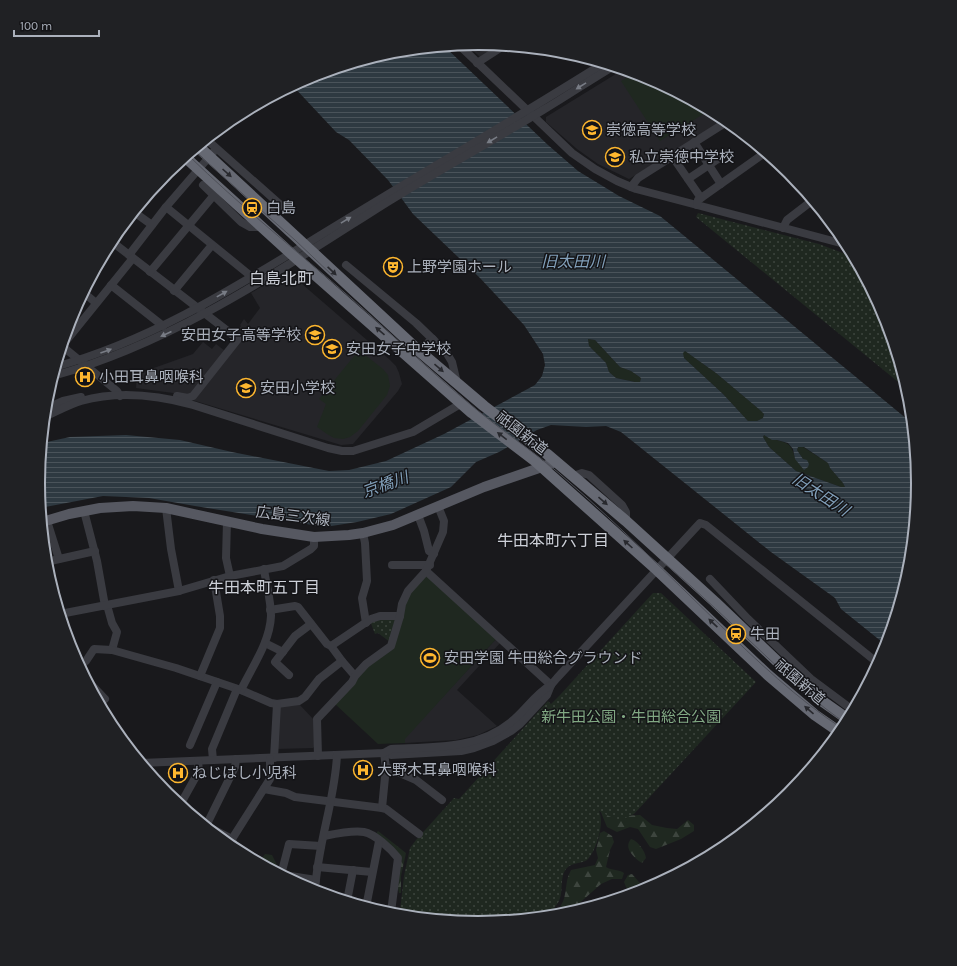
<svg xmlns="http://www.w3.org/2000/svg" width="957" height="966" font-family="Karla,'Noto Sans JP',sans-serif">
	<style>
		.built { fill: #252529 }
		.grass { fill: #1f2820 }
		.forest { fill: url(#forest-firs) }
		.park { fill: url(#park-dots) }
		.water { fill: url(#water-rules); fill-rule: evenodd }
		.lines { fill: none; stroke-linecap: round; stroke-linejoin: round }
		.minor { stroke: #3a3b41; stroke-width: 8 }
		.major { stroke: #565861; stroke-width: 10 }
		.highway { stroke: #666973; stroke-width: 11 }
		.tram { stroke: #4d4f57; stroke-width: 1 }
		.oneway { fill: #787c85 }
		.oneway2 { fill: #28292e }
		.labels { text-anchor: middle; stroke-width: 3; stroke-linejoin: round; paint-order: stroke }
		.poi-label { font-size: 15px; fill: #abb1bc; stroke: #141417; text-anchor: start }
		.street-label { font-size: 15px; fill: #abb1bc; stroke: #141417 }
		.park-label { font-size: 15px; fill: #81a883; stroke: #141417 }
		.water-label { font-size: 16px; font-style: italic; fill: #819fb9; stroke: #141417 }
		.neighbourhood-label { font-size: 16px; fill: #cdd0d8; stroke: #141417 }
		.rim { fill: none; stroke: #abb1bc; stroke-width: 2 }
	</style>
	<defs>
		<pattern id="forest-firs" width="22" height="20" patternUnits="userSpaceOnUse"><rect width="22" height="20" fill="#1f2820"/><path d="M5 1l3.5 6h-7zM16 11l3.5 6h-7z" fill="#3d453e"/></pattern>
		<pattern id="park-dots" width="8" height="8" patternUnits="userSpaceOnUse"><rect width="8" height="8" fill="#1f2820"/><path d="M2 2h.1M6 6h.1" fill="none" stroke="#3d453e" stroke-width="1.8" stroke-linecap="round"/></pattern>
		<pattern id="water-rules" width="6" height="5" patternUnits="userSpaceOnUse"><rect width="6" height="5" fill="#2e3941"/><path d="M0 2.5h6" fill="none" stroke="#4a535a"/></pattern>
	</defs>
	<rect width="100%" height="100%" fill="#19191c"/>
	<g class="built">
		<path d="M479 43 502 45 480 57 466 44Z"/>
		<path d="M624 69 647 76 726 119 629 179 598 164 577 149 546 122V117Z"/>
		<path d="M287 271 390 360 396 366 399 373 402 384 398 391 353 444 341 445 192 400 241 338 235 333 241 326 240 325 244 319 248 324 260 308 251 293Z"/>
		<path d="M203 342 212 349 216 344 225 351 192 393 188 395 136 388 137 374 193 354Z"/>
		<path d="M497 638 501 642 457 690 497 726 478 735 456 740 405 743 404 739Z"/>
		<path d="M298 703 314 720 315 746 313 748 276 749 278 707Z"/>
	</g>
	<g class="grass">
		<path d="M635 73 647 76 710 110 660 141 621 81Z"/>
		<path d="M588 339 595 340 620 367 631 371 641 378 640 382H635L616 378 609 372 606 363 589 346Z"/>
		<path d="M359 350 383 369 388 375 390 386 387 395 358 431 350 437 343 439 334 438 327 434 317 427 326 404 319 399Z"/>
		<path d="M685 351 716 373 760 410 764 414 763 418 757 421H748L723 394 684 358 682 353Z"/>
		<path d="M764 435C780 445 791 436 795 459H803L797 450 798 447H803L828 463 830 468 843 483 845 487H841L796 471 769 447 763 437Z"/>
		<path d="M426 576H429L497 638 405 739V743L378 744 335 704 368 667 393 649 405 606 410 593Z"/>
	</g>
	<g class="forest">
		<path d="M600 810 620 816 640 815 652 825 667 828 677 829 688 820 694 825V831L681 839 656 849 650 847 638 829 630 827 617 832 607 827Z"/>
		<path d="M378 831 406 853 401 876V893H399L397 883 402 858 375 835Z"/>
		<path d="M604 831 612 836 614 842 610 850 606 867C612 871 619 869 624 873L622 879H612L601 884 566 915 553 916C558 910 564 903 565 894 567 884 566 880 571 870L595 865 598 858 596 850 600 833Z"/>
		<path d="M631 839C638 841 645 851 646 858L642 863C634 858 623 848 631 839Z"/>
		<path d="M265 854 272 855 278 867V873L261 864 260 861Z"/>
		<path d="M632 874 646 890 633 894 626 887 624 882 628 875Z"/>
	</g>
	<g class="park">
		<path d="M698 213 819 244 856 258 886 315 908 390 696 217Z"/>
		<path d="M653 593H661L756 682 634 814 619 821 599 811C605 823 596 852 587 860 581 864 573 862 567 868 559 876 564 891 559 901 556 907 550 912 545 917L478 923 395 915 400 911 404 876 410 848 416 840 454 798 459 799 548 701 551 704 560 695Z"/>
		<path d="M397 617 390 642 378 633 375 634 370 621Z"/>
	</g>
	<path class="water" d="M444 46 548 145 578 171 619 196 660 216 913 424 919 483 910 569 887 646 841 609 835 598 771 552 621 432 606 426 586 427 551 425 537 430 499 452 476 462 451 487 391 514 357 522 325 527 195 506 149 498 103 496 40 508 38 483 42 443 70 437 126 435 180 440 232 452 329 471 349 470 386 461 444 434 535 385 542 376 545 365 543 354 524 325 480 278 413 214 388 180 349 140 336 132 292 85 310 76 393 51ZM588 339 595 340 620 367 631 371 641 378 640 382H635L616 378 609 372 606 363 589 346ZM685 351 716 373 760 410 764 414 763 418 757 421H748L723 394 684 358 683 353ZM764 435 772 440H777L788 443 793 449 795 459 804 470 808 467 809 464 807 460 803 459 797 450 798 447H804L828 463 830 468 843 483 845 487H841L796 471 769 447 763 437Z"/>
	<g class="lines">
		<g class="minor">
			<path d="M458 44 572 153 595 169 617 181 636 189 697 205 848 245"/>
			<path d="M477 63 505 45"/>
			<path d="M206 139 284 208"/>
			<path d="M694 142 721 184"/>
			<path d="M672 156 701 198"/>
			<path d="M688 179 724 155"/>
			<path d="M203 185 241 222 250 227H263"/>
			<path d="M631 187 638 178 728 121"/>
			<path d="M697 205 698 200 701 198 766 152"/>
			<path d="M166 207 252 277"/>
			<path d="M134 212 152 225"/>
			<path d="M783 228 787 220 813 200"/>
			<path d="M111 241 238 339 193 396 188 398 177 396"/>
			<path d="M129 255 166 207 216 149"/>
			<path d="M346 265 416 323 446 352 452 362 457 383"/>
			<path d="M150 272 214 195"/>
			<path d="M111 285 163 326"/>
			<path d="M174 291 212 245"/>
			<path d="M83 292 96 303"/>
			<path d="M62 346 133 258"/>
			<path d="M62 346 117 391 120 396"/>
			<path d="M418 350 433 339"/>
			<path d="M55 367C157 339 245 281 334 227 424 172 515 119 604 63"/>
			<path d="M53 376C173 343 277 272 381 206 434 173 489 143 543 110 567 96 590 80 614 66"/>
			<path d="M45 409 63 401 81 397"/>
			<path d="M44 417C56 412 68 405 81 401 117 391 157 395 193 405L328 448 342 451H353L413 432 462 403"/>
			<path d="M573 476 582 473 589 475 622 505 626 512V521"/>
			<path d="M166 508 171 549 179 591"/>
			<path d="M84 511 97 561 105 606"/>
			<path d="M418 515 424 531 429 551 434 554"/>
			<path d="M47 521 59 559"/>
			<path d="M227 521 226 558 230 576"/>
			<path d="M363 533 365 543 367 581 362 598 366 623"/>
			<path d="M46 562 95 551"/>
			<path d="M392 565H430"/>
			<path d="M426 571 551 685"/>
			<path d="M710 579 748 619 811 679 854 711"/>
			<path d="M107 605 112 623 117 632 112 650"/>
			<path d="M270 610 295 606 298 607 327 644 331 646 342 661"/>
			<path d="M60 614 179 591 230 576 283 566 311 549 314 546V537"/>
			<path d="M265 643 283 652"/>
			<path d="M331 646 371 619 380 616H400"/>
			<path d="M79 666 86 661 94 649 112 650 176 668 241 690 271 703 277 704 299 701 305 697 319 679 342 661 355 676"/>
			<path d="M289 675 275 662 295 636 311 624"/>
			<path d="M200 676 220 628V616L214 580"/>
			<path d="M87 680 105 699"/>
			<path d="M241 690C252 667 270 642 271 616 271 600 266 584 264 569"/>
			<path d="M190 745 217 682"/>
			<path d="M384 753 391 755 461 751 474 748 493 741 511 731 520 724 547 695 551 685 557 678 700 523 706 525 879 664"/>
			<path d="M384 753 386 767 416 780 442 800"/>
			<path d="M318 756 317 719 352 682 355 676 366 664 391 646 400 616 402 604 408 591 426 571 443 532 444 521 438 506"/>
			<path d="M274 758 277 704"/>
			<path d="M213 760 212 749 237 689"/>
			<path d="M141 763 384 753 391 749C432 747 477 750 511 722 525 711 535 694 551 685"/>
			<path d="M264 789 286 793 295 797 382 808 386 809 419 834"/>
			<path d="M180 805 199 771 198 761"/>
			<path d="M382 808 386 767"/>
			<path d="M203 824 232 839"/>
			<path d="M206 826 235 767 236 759"/>
			<path d="M324 836C334 834 353 830 364 832 375 834 391 849 398 858L391 912 389 914"/>
			<path d="M235 850 232 839 270 779V759"/>
			<path d="M317 867 372 872"/>
			<path d="M316 880 284 875 282 871 289 844 321 846"/>
			<path d="M315 892C317 845 335 801 337 755"/>
			<path d="M347 901 353 870"/>
			<path d="M366 907 379 841"/>
		</g>
		<path class="major" d="M42 522 69 514 100 508 133 506 166 508 262 529 314 537 349 535 363 533 393 525 484 487 542 467 555 462"/>
		<g class="highway">
			<path d="M198 146 418 350 484 406 547 454 626 521 715 602 782 666 822 701 849 720"/>
			<path d="M185 157 297 259 472 413 535 461 657 570 768 675 815 715 841 733"/>
		</g>
		<g class="tram">
			<path d="M193 150 295 240 333 276"/>
			<path d="M188 155C240 206 297 251 352 299 394 336 434 375 477 410 507 435 541 456 570 483 621 527 668 575 717 622 756 660 797 699 843 729"/>
			<path d="M662 561C699 592 733 625 768 658 793 681 818 705 847 724"/>
		</g>
	</g>
	<defs><path id="oneway-solid" d="M-6-.8H1V-3.2L6.5 0L1 3.2V.8H-6Z"/></defs>
	<g class="oneway">
		<use href="#oneway-solid" transform="translate(581 86) rotate(148)"/>
		<use href="#oneway-solid" transform="translate(492 140) rotate(149)"/>
		<use href="#oneway-solid" transform="translate(346 220) rotate(-31)"/>
		<use href="#oneway-solid" transform="translate(222 294) rotate(-29)"/>
		<use href="#oneway-solid" transform="translate(166 334) rotate(156)"/>
		<use href="#oneway-solid" transform="translate(106 351) rotate(-20)"/>
	</g>
	<g class="oneway2">
		<use href="#oneway-solid" transform="translate(227 173) rotate(42)"/>
		<use href="#oneway-solid" transform="translate(332 271) rotate(43)"/>
		<use href="#oneway-solid" transform="translate(380 331) rotate(-139)"/>
		<use href="#oneway-solid" transform="translate(439 368) rotate(41)"/>
		<use href="#oneway-solid" transform="translate(502 436) rotate(-142)"/>
		<use href="#oneway-solid" transform="translate(603 501) rotate(41)"/>
		<use href="#oneway-solid" transform="translate(628 544) rotate(-138)"/>
		<use href="#oneway-solid" transform="translate(713 623) rotate(-137)"/>
		<use href="#oneway-solid" transform="translate(809 710) rotate(-139)"/>
	</g>
	<defs>
		<g id="school-ring" transform="scale(1)"><circle r="9.5" fill="#141417" stroke="#feb72f" stroke-width="1.5"/><path d="M0-5L7-2L0 1L-7-2ZM-4 1L0 2.5L4 1V4Q0 6-4 4Z" fill="#feb72f"/></g>
		<g id="station-ring" transform="scale(1)"><circle r="9.5" fill="#141417" stroke="#feb72f" stroke-width="1.5"/><path d="M-3-6H3Q5-6 5-4V2Q5 4 3 4L4.5 6H3L1.5 4h-3L-3 6H-4.5L-3 4Q-5 4-5 2V-4Q-5-6-3-6ZM-3.5-4v3h7v-3ZM-3.5 1v1.5H-2V1ZM2 1v1.5H3.5V1Z" fill="#feb72f"/></g>
		<g id="theatre-ring" transform="scale(1)"><circle r="9.5" fill="#141417" stroke="#feb72f" stroke-width="1.5"/><path d="M-5-5.5Q0-4 5-5.5V0Q5 5 0 6Q-5 5-5 0ZM-3.3-2.5H-1v1.5H-3.3ZM1-2.5H3.3v1.5H1ZM-2.8 1Q0 5.5 2.8 1Z" fill="#feb72f"/></g>
		<g id="hospital-ring" transform="scale(1)"><circle r="9.5" fill="#141417" stroke="#feb72f" stroke-width="1.5"/><path d="M-5-5h3v3.5h4V-5h3V5h-3V1.5h-4V5h-3Z" fill="#feb72f"/></g>
		<g id="stadium-ring" transform="scale(1)"><circle r="9.5" fill="#141417" stroke="#feb72f" stroke-width="1.5"/><path d="M0-5a6.5 5 0 1 0 0 10a6.5 5 0 1 0 0-10ZM-3.5-1.8h7v3.6h-7Z" fill="#feb72f"/></g>
	</defs>
	<g fill-rule="evenodd">
		<use href="#school-ring" x="592" y="130"/>
		<use href="#school-ring" x="615" y="157"/>
		<use href="#station-ring" x="252" y="208"/>
		<use href="#theatre-ring" x="393" y="267"/>
		<use href="#school-ring" x="315" y="335"/>
		<use href="#school-ring" x="332" y="349"/>
		<use href="#hospital-ring" x="85" y="377"/>
		<use href="#school-ring" x="246" y="388"/>
		<use href="#station-ring" x="736" y="634"/>
		<use href="#stadium-ring" x="430" y="658"/>
		<use href="#hospital-ring" x="363" y="770"/>
		<use href="#hospital-ring" x="178" y="773"/>
	</g>
	<g class="labels">
		<g class="poi-label">
			<text x="606" y="135">崇徳高等学校</text>
			<text x="629" y="162">私立崇徳中学校</text>
			<text x="266" y="213">白島</text>
			<text x="407" y="272">上野学園ホール</text>
			<text x="301" y="340" text-anchor="end">安田女子高等学校</text>
			<text x="346" y="354">安田女子中学校</text>
			<text x="99" y="382">小田耳鼻咽喉科</text>
			<text x="260" y="393">安田小学校</text>
			<text x="750" y="639">牛田</text>
			<text x="444" y="663">安田学園 牛田総合グラウンド</text>
			<text x="377" y="775">大野木耳鼻咽喉科</text>
			<text x="192" y="778">ねじはし小児科</text>
		</g>
		<g class="street-label">
			<text transform="translate(522 433) rotate(38)" y="5">祇園新道</text>
			<text transform="translate(293 516) rotate(7)" y="5">広島三次線</text>
			<text transform="translate(800 682) rotate(41)" y="5">祇園新道</text>
		</g>
		<g class="park-label">
			<text x="631" y="722">新牛田公園・牛田総合公園</text>
		</g>
		<g class="water-label">
			<text x="573" y="267">旧太田川</text>
			<text transform="translate(385 484) rotate(-20)" y="6">京橋川</text>
			<text transform="translate(821 494) rotate(33)" y="6">旧太田川</text>
		</g>
		<g class="neighbourhood-label">
			<text x="281" y="284">白島北町</text>
			<text x="553" y="546">牛田本町六丁目</text>
			<text x="264" y="593">牛田本町五丁目</text>
		</g>
	</g>
	<path d="M0 0H957V966H0ZM45 483a433 433 0 1 1 866 0a433 433 0 1 1-866 0Z" fill="#202124" fill-rule="evenodd"/>
	<path class="rim" d="M45 483a433 433 0 1 1 866 0a433 433 0 1 1-866 0Z"/>
	<path d="M14 30v6h85v-6" fill="none" stroke="#abb1bc" stroke-width="2"/>
	<text x="20" y="30" font-size="12" fill="#abb1bc" stroke="#141417" stroke-width="3" paint-order="stroke">100 m</text>
</svg>
